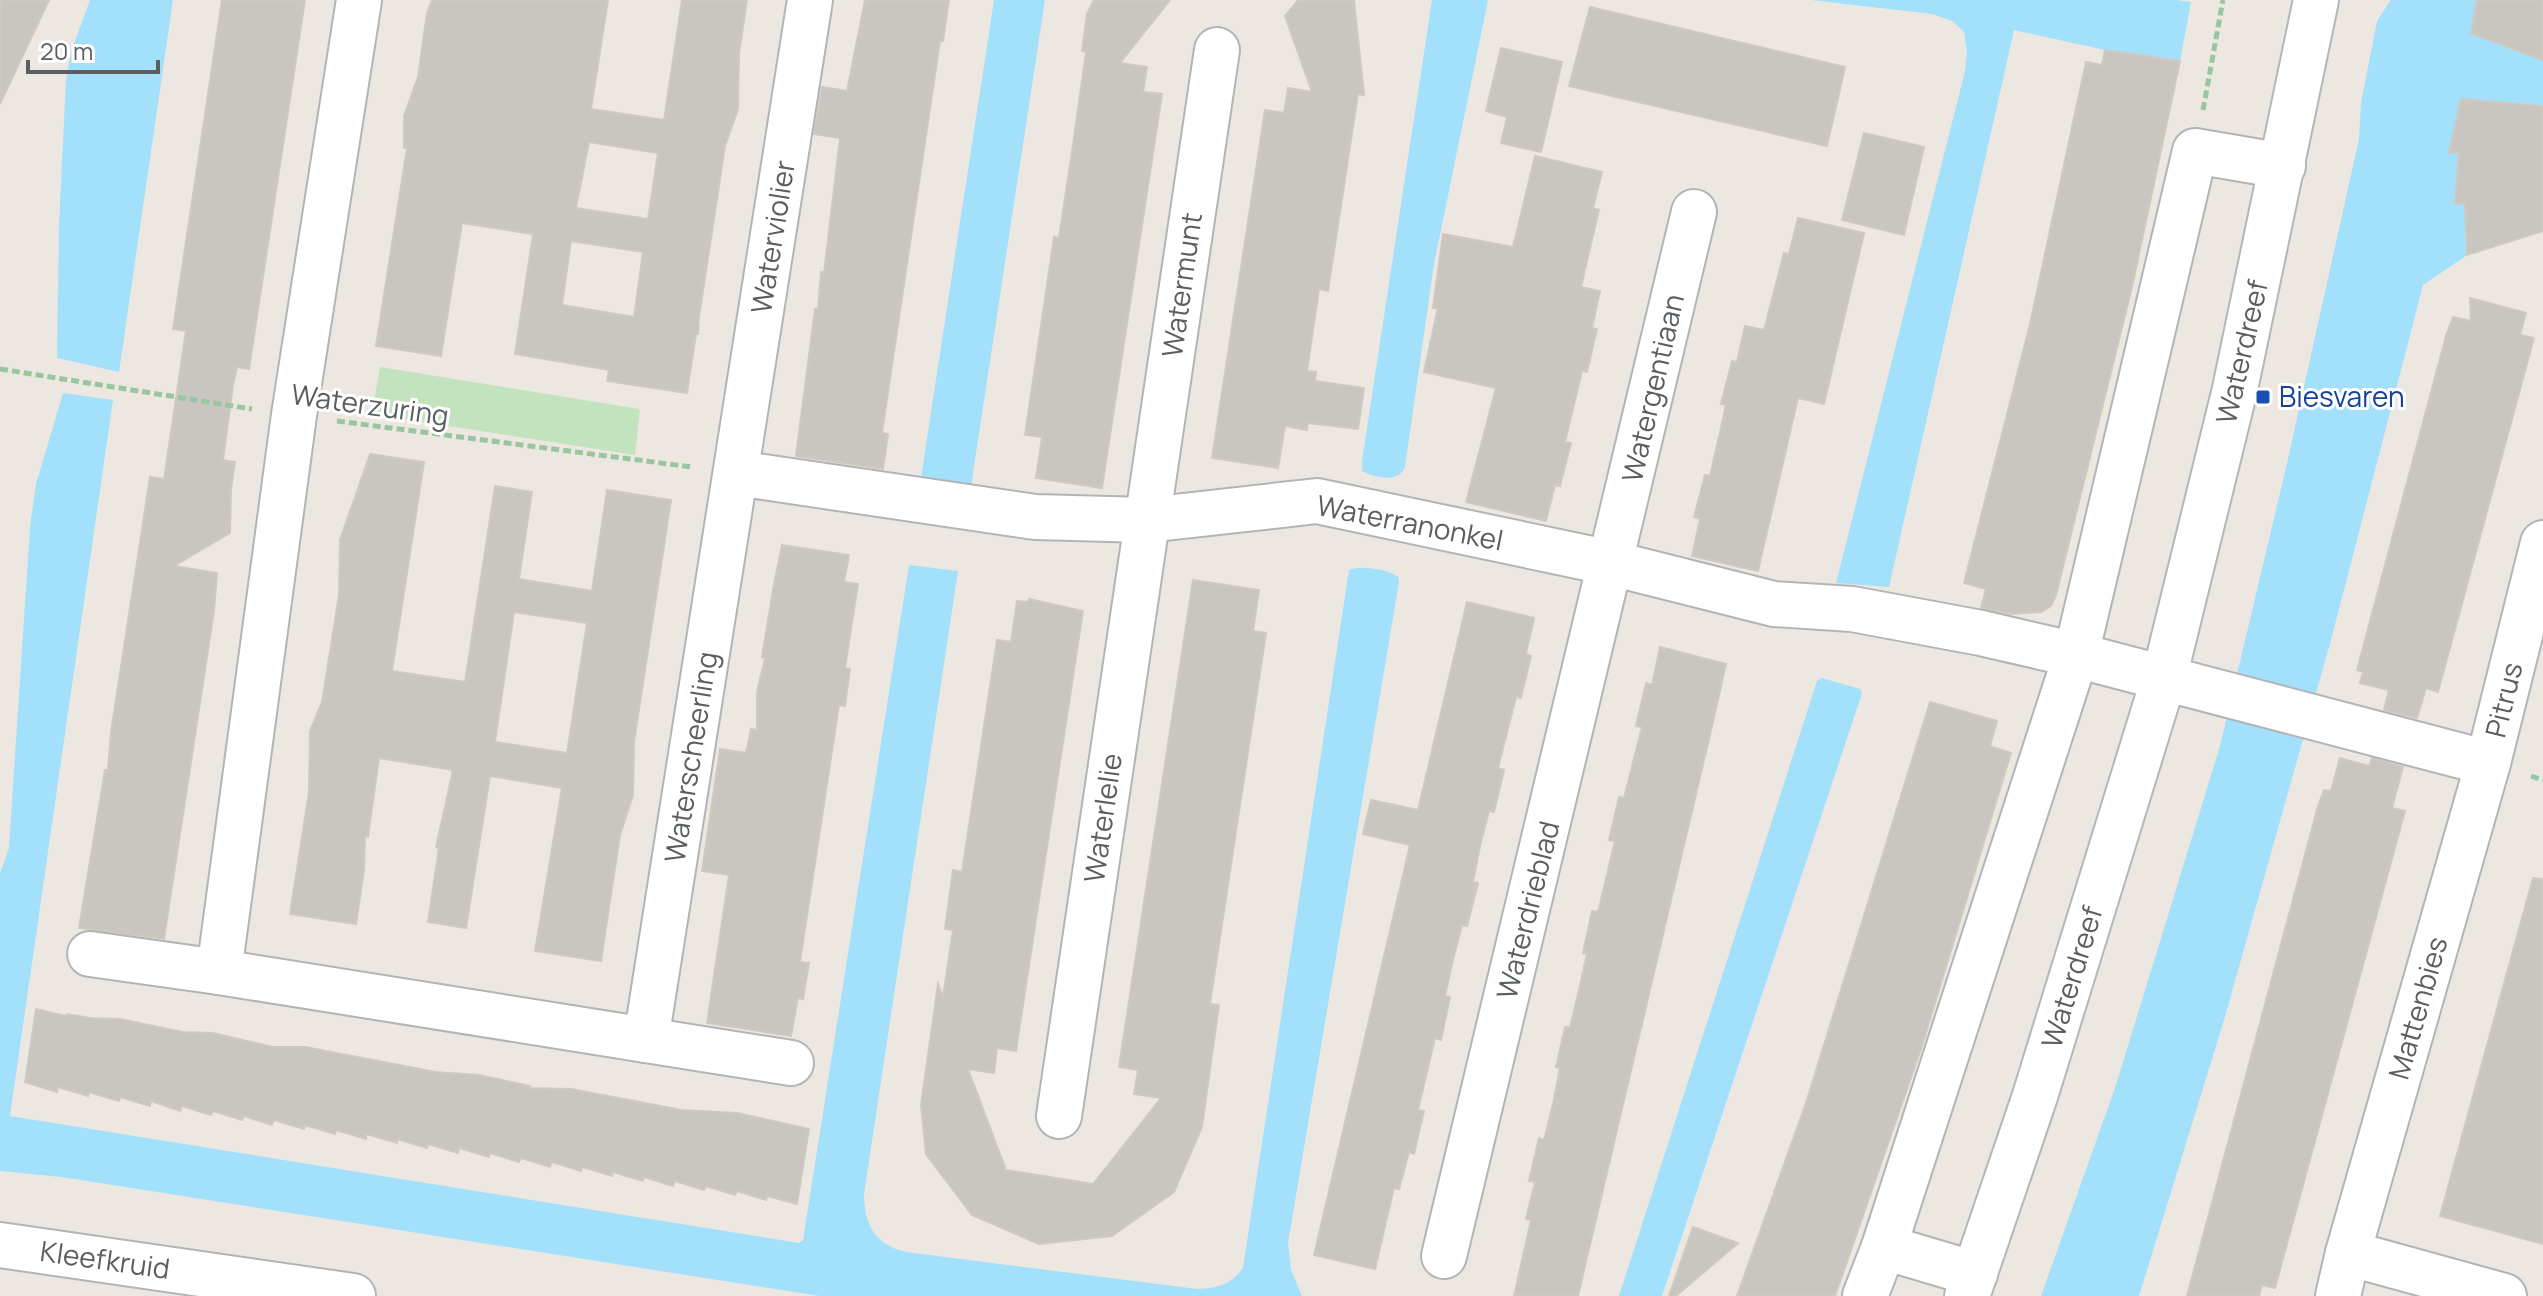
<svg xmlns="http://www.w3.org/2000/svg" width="2543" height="1296" font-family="Manrope,sans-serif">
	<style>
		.green { fill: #c3e3be }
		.water { fill: #a2e0fb }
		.building { fill: #c9c5c0; stroke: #d0c9c0; stroke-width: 2; fill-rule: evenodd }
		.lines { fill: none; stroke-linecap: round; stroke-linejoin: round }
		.street-casing { stroke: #b2b5b8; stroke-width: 48 }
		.secondary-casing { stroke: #b3b7bb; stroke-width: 48 }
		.path { stroke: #99c69f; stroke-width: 5; stroke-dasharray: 8 4; stroke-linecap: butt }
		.street { stroke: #fff; stroke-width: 44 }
		.secondary { stroke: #fff; stroke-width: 44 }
		.transit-dot { fill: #1a4fb4; stroke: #fff; stroke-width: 3 }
		.labels { text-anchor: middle; stroke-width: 6; stroke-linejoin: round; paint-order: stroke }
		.street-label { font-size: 28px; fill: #5a5e61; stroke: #fff }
		.transit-label { font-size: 28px; fill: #164399; stroke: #fff; text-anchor: start }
	</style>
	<rect width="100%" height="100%" fill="#ece8e1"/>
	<path class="green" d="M380 367 640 409 635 455 372 414Z"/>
	<g class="water">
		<path d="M90 0H173L119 372 57 358 59 225 66 80 71 52Z"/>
		<path d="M994 0H1045L971 486 921 478Z"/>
		<path d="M1432 0H1488L1434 264 1405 467C1399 483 1375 478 1362 471V461Z"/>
		<path d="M1811 0H2176L2191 2 2180 61 2105 50 2014 30 1889 587 1836 583 1965 71 1967 52 1964 32 1952 21 1932 14Z"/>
		<path d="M2391 0H2477L2471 33 2543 59V105L2461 99 2449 152H2459L2455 204 2465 203 2467 255 2423 285 2331 640 2224 1020 2139 1296H2041L2115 1088 2220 746 2285 472 2359 139 2361 103 2377 21Z"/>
		<path d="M63 393 113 400 10 1116 799 1243 803 1240 909 565 958 571 864 1194C864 1224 875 1245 906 1252L1197 1289C1218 1288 1231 1285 1243 1268L1349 570C1361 565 1387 569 1398 577L1399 582 1288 1243 1291 1270 1302 1296H820L61 1177 0 1171V873L9 848 30 527 36 484Z"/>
		<path d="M1822 678 1860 689 1862 693 1662 1296H1619L1817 681Z"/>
	</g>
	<g class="building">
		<path d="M0 0H49L0 104Z"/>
		<path d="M222 0H305L249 369 237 367 233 385 223 460 235 462 231 488 230 533 174 566 217 573 214 611 164 939 79 928 105 770H108L111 732 150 477 164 479 186 331 173 329Z"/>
		<path d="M432 0H608L591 109 664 120 682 0H747L739 54 738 109 725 146 699 317 698 334H696L687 393 607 381 609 370 515 354 533 234 494 228 462 223 441 356 376 346 407 148H404V116L418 77 427 13ZM589 142 658 153 648 219 576 208ZM571 241 643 252 634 317 562 305Z"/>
		<path d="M865 0H949L943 41H940L882 433 888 434 883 469 796 456 815 309H818L821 272 824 273 840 138 814 134 822 87 847 91Z"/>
		<path d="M1094 0H1170L1120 63 1147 67 1143 92 1162 94 1102 488 1036 478 1042 437 1025 435 1054 237 1059 238 1073 145 1086 52 1082 51 1087 14Z"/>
		<path d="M1298 0H1354L1364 95 1358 94 1328 291 1319 289 1307 371 1316 372 1315 381 1364 388 1358 429 1308 423 1307 430 1285 426 1278 468 1212 458 1265 110 1284 113 1288 88 1312 92 1285 16Z"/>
		<path d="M2477 0H2543V60L2471 33Z"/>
		<path d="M1590 7 1845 67 1827 146 1569 86Z"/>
		<path d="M1501 48 1562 62 1541 152 1501 143 1507 117 1486 111Z"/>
		<path d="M2105 50 2180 61 2132 287 2056 595 2051 606 2041 612 2011 614 1981 608 1986 589 1964 583 2030 324 2086 62 2102 65Z"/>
		<path d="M2461 99 2543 106V231L2467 255 2465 203 2455 204 2459 152 2449 153Z"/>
		<path d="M1864 133 1924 147 1904 235 1842 220Z"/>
		<path d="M1535 156 1602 172 1593 208 1599 210 1581 287 1600 291 1592 328 1597 329 1587 372 1582 371 1565 442 1571 443 1560 486 1555 485 1546 521 1466 502 1496 388 1424 372 1438 308H1433L1443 234 1513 247Z"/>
		<path d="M1798 218 1864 233 1824 404 1798 398 1758 571 1692 556 1700 519 1694 517 1705 475 1710 476 1718 441 1726 405 1721 404 1732 361 1737 362 1745 326 1764 330 1784 253 1789 254Z"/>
		<path d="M2470 298 2526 313 2520 335 2534 338 2438 692 2426 688 2417 718 2384 710 2389 690 2360 683 2363 672 2357 670 2446 336 2453 317 2471 321Z"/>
		<path d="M370 454 424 462 392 671 465 682 495 486 532 492 519 579 592 591 607 490 671 500 634 742 633 795 620 835 601 961 535 951 562 788 490 776 466 928 428 922 439 848 436 847 453 770 379 758 368 837 365 836 364 870 356 924 290 914 309 792 310 731 322 702 339 595 340 540ZM514 612 587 623 567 753 495 742Z"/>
		<path d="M782 545 849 555 844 582 858 584 845 668 850 669 845 706 839 705 800 962 809 963 803 999 798 998 791 1036 707 1023 729 875 702 871 720 749 746 753 751 729 757 730V692L765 658 762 657 773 590Z"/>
		<path d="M1193 580 1259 590 1253 631 1266 633 1210 1004 1219 1005 1202 1127 1174 1192 1112 1236 1039 1244 972 1215 926 1154 921 1105 938 984 943 997 953 930 945 929 953 870 962 872 997 640 1011 642 1017 601 1028 602 1029 599 1083 611 1016 1051 997 1048 994 1073 968 1069 1006 1170 1093 1184 1161 1098 1134 1094 1138 1070 1119 1067Z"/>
		<path d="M1467 602 1534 618 1526 654 1531 656 1521 698 1516 697 1498 768 1504 770 1494 812 1489 811 1480 846 1473 882 1478 883 1467 926 1462 925 1453 960 1445 996 1450 997 1441 1040 1435 1038 1418 1110 1424 1111 1419 1132 1414 1154 1409 1152 1399 1189 1394 1188 1375 1269 1314 1255 1410 845 1363 834 1371 800 1418 810Z"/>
		<path d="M1660 647 1726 664 1713 722 1578 1296H1514L1531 1220 1526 1219 1535 1182 1529 1181 1539 1138 1544 1140 1553 1104 1560 1068 1556 1067 1565 1027H1570L1579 990 1587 954 1583 953 1592 911 1598 912 1615 841 1609 840 1619 797 1624 798 1642 727 1636 726 1646 683 1652 685Z"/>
		<path d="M1930 702 1997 721 1990 746 2011 753 1922 1046 1835 1296H1737L1806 1103Z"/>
		<path d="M2340 758 2369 766 2372 758 2403 767 2392 808 2405 811 2275 1288 2262 1285 2259 1296H2187L2318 806 2324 790 2331 791Z"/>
		<path d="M2533 878 2543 879V1244L2440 1216Z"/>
		<path d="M36 1009 66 1016 67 1014 90 1018 120 1019 182 1032 213 1033 273 1047H305L436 1072 479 1075 530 1086 529 1088 571 1089 682 1110 737 1113 809 1129 797 1204 767 1196 766 1200 737 1191 735 1195 706 1186 704 1190 675 1181 673 1186 644 1177 643 1181 613 1172 612 1176 583 1167 581 1171 552 1162 550 1167 521 1158 519 1162 490 1153 489 1157 459 1148 458 1153 428 1144 427 1148 397 1139V1143L366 1134V1139L336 1130 335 1134 305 1125 304 1129 274 1120 272 1125 244 1116 242 1120 213 1111 211 1115 182 1106 180 1111 151 1101 150 1106 120 1097 119 1101 89 1092 88 1096 58 1087 57 1092 25 1082Z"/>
		<path d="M1693 1227 1738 1243 1676 1296H1669Z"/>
	</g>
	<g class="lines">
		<g class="street-casing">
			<g id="street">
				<path d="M359 0 294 415 219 972 646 1040 810 0"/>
				<path d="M736 473 1035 517 1147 520 1317 501 1611 563 1774 604 1852 609 1981 633 2076 655 2488 763"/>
				<path d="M90 954 219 972"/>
				<path d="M646 1040 791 1063"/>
				<path d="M1059 1116 1217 50"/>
				<path d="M0 1245 353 1296"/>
				<path d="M1884 1247 1975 1274"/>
				<path d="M2348 1253 2504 1296"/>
				<path d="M1444 1256 1694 212"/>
				<path d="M1865 1296 1884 1247 2076 655 2195 151 2283 166"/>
				<path d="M2338 1296 2348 1253 2488 763 2543 543"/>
			</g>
		</g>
		<g class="secondary-casing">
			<path id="secondary" d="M1967 1296 2035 1096 2164 678 2235 389 2316 0"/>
		</g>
		<g class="path">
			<path d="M2203 110 2223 0"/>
			<path d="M0 369 252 409"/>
			<path d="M337 421 692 467"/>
			<path d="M2531 776 2543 780"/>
		</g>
		<use href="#street" class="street"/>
		<use href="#secondary" class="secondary"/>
	</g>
	<rect class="transit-dot" x="2255" y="389" width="16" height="16" rx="4"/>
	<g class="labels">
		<g class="street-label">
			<text transform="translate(773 237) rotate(-81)" y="10">Waterviolier</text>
			<text transform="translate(1182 285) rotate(-82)" y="10">Watermunt</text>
			<text transform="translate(2242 352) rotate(-77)" y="10">Waterdreef</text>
			<text transform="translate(1653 388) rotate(-77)" y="10">Watergentiaan</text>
			<text transform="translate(370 405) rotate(8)" y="10">Waterzuring</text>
			<text transform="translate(1410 523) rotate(11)" y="10">Waterranonkel</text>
			<text transform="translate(2504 700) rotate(-76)" y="10">Pitrus</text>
			<text transform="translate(691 757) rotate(-81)" y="10">Waterscheerling</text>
			<text transform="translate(1103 818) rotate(-82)" y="10">Waterlelie</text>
			<text transform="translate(1528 910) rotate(-76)" y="10">Waterdrieblad</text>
			<text transform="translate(2072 977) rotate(-73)" y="10">Waterdreef</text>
			<text transform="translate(2418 1008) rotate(-74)" y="10">Mattenbies</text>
			<text transform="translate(105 1260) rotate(8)" y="10">Kleefkruid</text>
		</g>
		<g class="transit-label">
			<text x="2279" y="407">Biesvaren</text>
		</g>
	</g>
	<path d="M28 60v12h130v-12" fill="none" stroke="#5a5e61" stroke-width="4"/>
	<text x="40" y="60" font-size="24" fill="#5a5e61" stroke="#ffffff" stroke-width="6" paint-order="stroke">20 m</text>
</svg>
